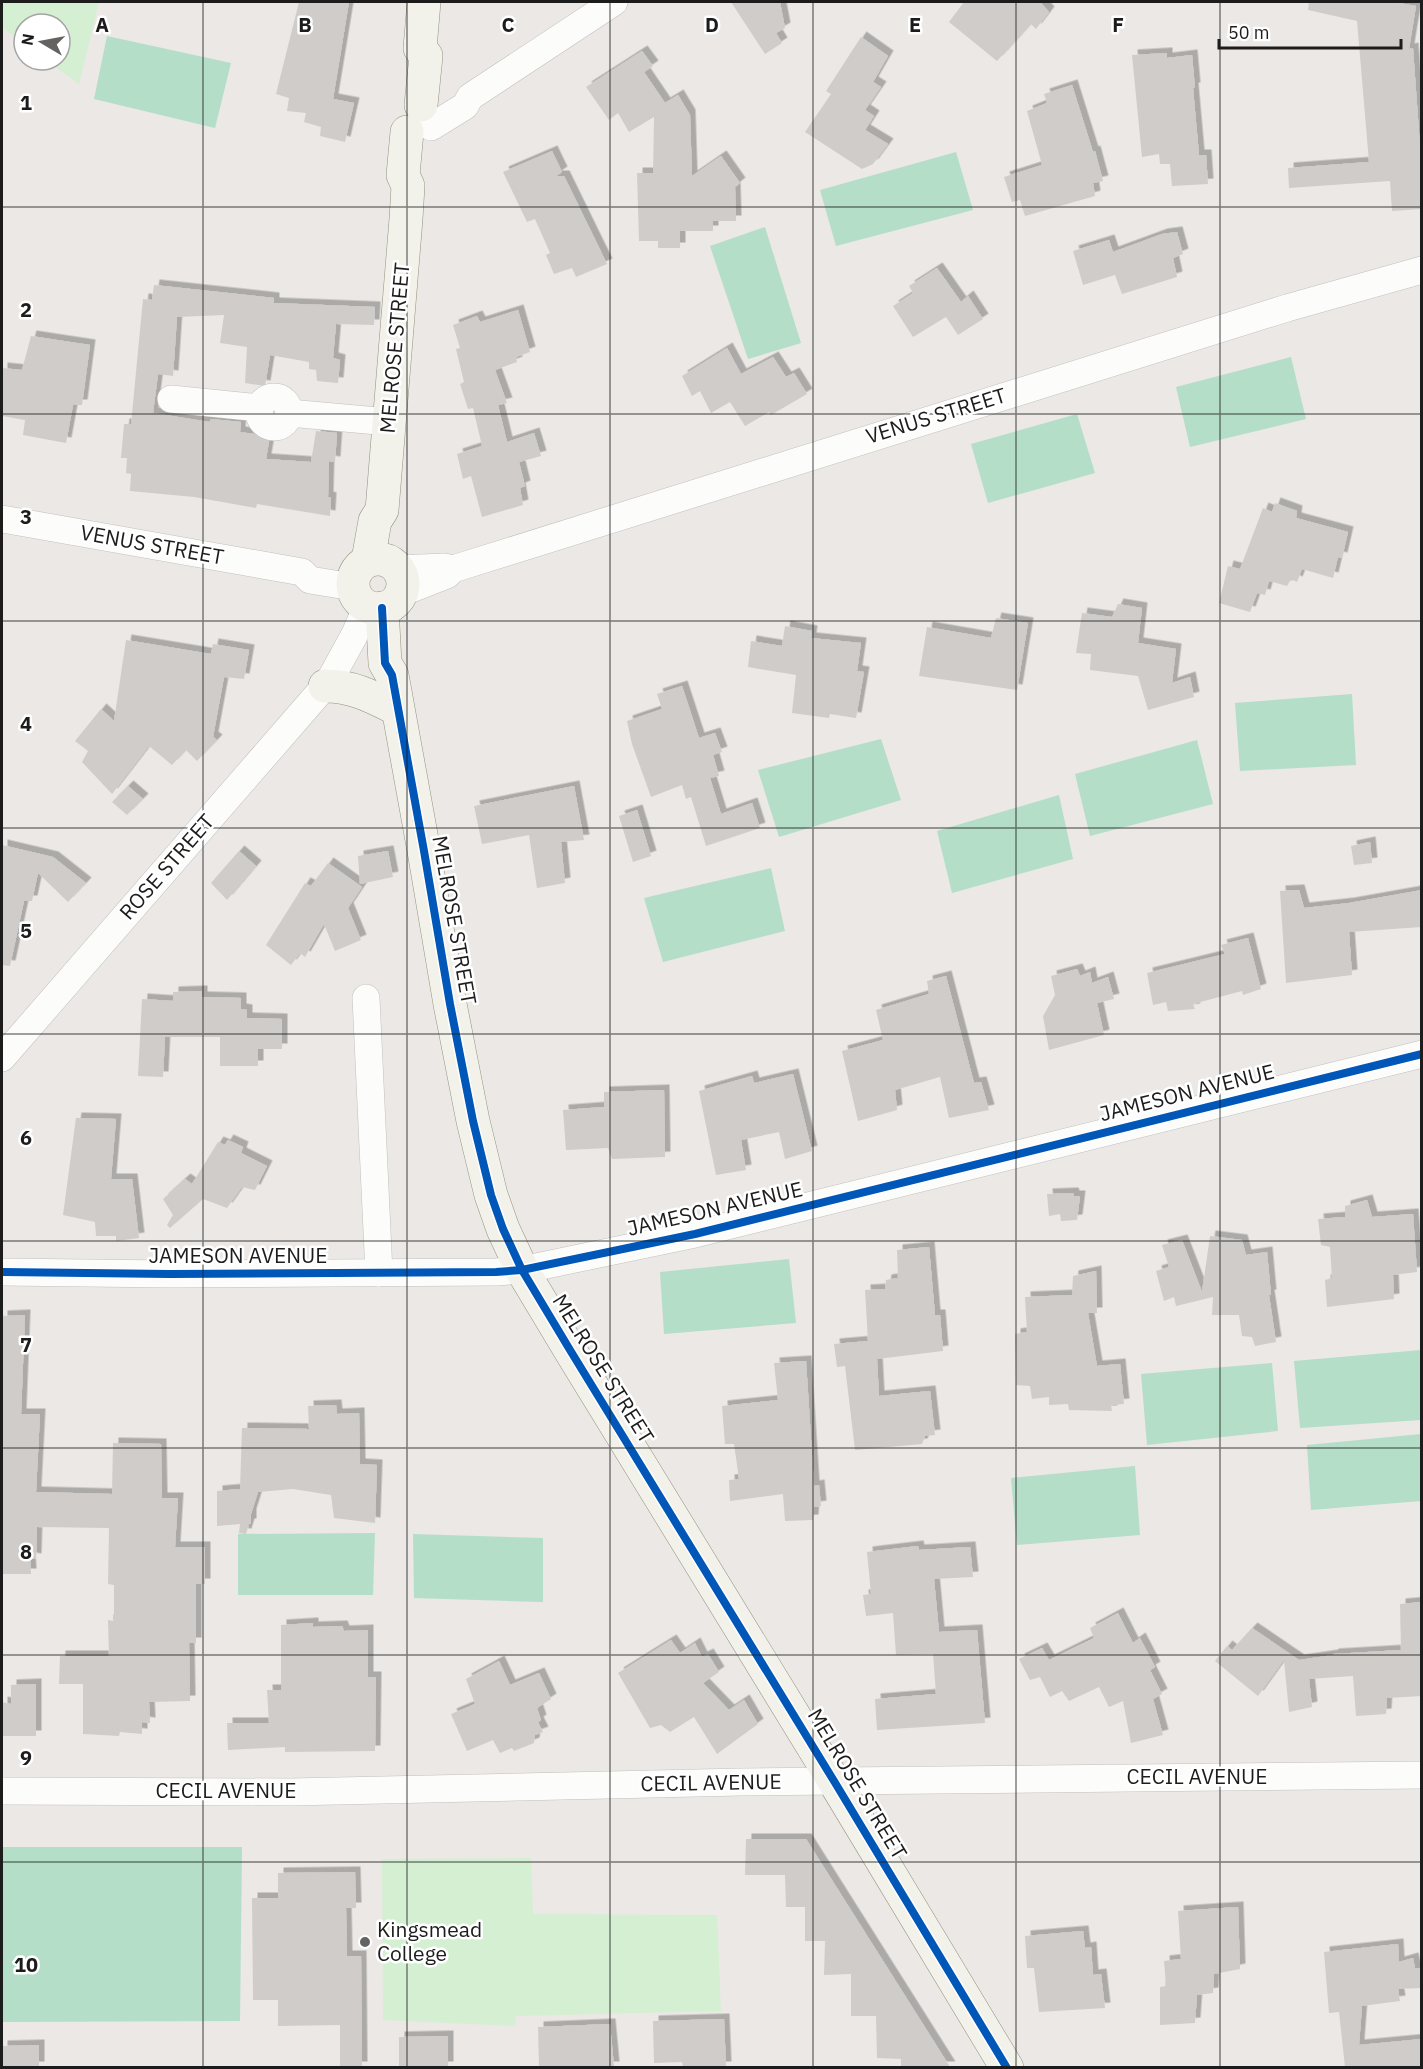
<svg xmlns="http://www.w3.org/2000/svg" width="1423" height="2069" font-family="'IBM Plex Sans',sans-serif">
	<style>
		.park { fill: #d5efd2 }
		.pitch { fill: #b4dec8 }
		.building { fill: #d0ccca; filter: url(#shadow) }
		.lines { fill: none; stroke-linecap: round; stroke-linejoin: round }
		.street-casing { stroke: #c2c0bf; stroke-width: 28 }
		.secondary-casing { stroke: #93927f; stroke-width: 34 }
		.street { stroke: #fcfcfb; stroke-width: 27 }
		.secondary { stroke: #f2f1ea; stroke-width: 33 }
		.cycleway-casing { stroke: #fff; stroke-width: 11 }
		.cycleway { stroke: #0057b8; stroke-width: 8 }
		.grid { fill: none; stroke: #1c1c1c; stroke-width: 1.5; stroke-opacity: 0.55 }
		.poi-dot { fill: #646362; stroke: #fff; stroke-width: 2 }
		.labels { text-anchor: middle; stroke-width: 5; stroke-linejoin: round; paint-order: stroke }
		.street-label { font-size: 21px; fill: #1c1c1c; stroke: #fff }
		.poi-label { font-size: 21px; fill: #1c1c1c; stroke: #fff; text-anchor: start }
		.grid-label { font-size: 20px; text-anchor: middle; font-weight: bold; fill: #1c1c1c; stroke: #fff; stroke-width: 5; stroke-linejoin: round; paint-order: stroke }
	</style>
	<defs>
		<filter id="shadow"><feDropShadow dx="5.5" dy="-5.5" stdDeviation="0" flood-color="#0004"/></filter>
	</defs>
	<rect width="100%" height="100%" fill="#ebe8e5"/>
	<g class="park">
		<path d="M2 2H99L79 84 46 60H60V24H24V44L2 27Z"/>
		<path d="M531 1858 533 1914 717 1915 721 2011 516 2016 515 2026 383 2020 382 1859Z"/>
	</g>
	<g class="pitch">
		<path d="M107 36 231 63 215 128 94 99Z"/>
		<path d="M956 152 973 210 836 246 820 190Z"/>
		<path d="M765 227 801 343 748 359 710 246Z"/>
		<path d="M1291 357 1306 419 1190 447 1176 387Z"/>
		<path d="M1077 414 1095 473 988 503 971 444Z"/>
		<path d="M1352 694 1356 765 1240 771 1235 703Z"/>
		<path d="M881 739 901 800 779 837 758 770Z"/>
		<path d="M1197 740 1213 804 1090 836 1075 774Z"/>
		<path d="M1059 795 1073 859 952 893 937 831Z"/>
		<path d="M771 868 785 931 663 962 644 898Z"/>
		<path d="M789 1259 796 1323 664 1334 660 1272Z"/>
		<path d="M1421 1350V1420L1300 1428 1294 1361Z"/>
		<path d="M1272 1363 1278 1431 1147 1445 1141 1374Z"/>
		<path d="M1421 1434V1501L1311 1510 1307 1445Z"/>
		<path d="M1135 1466 1140 1535 1017 1545 1011 1478Z"/>
		<path d="M375 1533 373 1595H238V1534Z"/>
		<path d="M413 1534 543 1538V1602L414 1598Z"/>
		<path d="M2 1847H242L240 2021 2 2022Z"/>
	</g>
	<g class="building">
		<path d="M299 2H349L333 99 354 103 345 142 320 136 321 127 304 122 306 113 287 111 289 98 276 94Z"/>
		<path d="M731 2H780L785 28 776 33 782 43 765 54Z"/>
		<path d="M964 2H1040L1049 12 1036 29 1031 24 997 61 949 22Z"/>
		<path d="M1309 2H1393L1416 6 1409 49 1413 48 1420 147H1422V209L1392 211 1390 181 1289 188 1288 168 1369 162 1357 21 1308 10Z"/>
		<path d="M861 37 888 56 873 82 881 87 865 110 874 116 865 130 888 144 873 164 862 169 805 132 831 94 826 91Z"/>
		<path d="M642 51 653 66 644 72 665 103 678 95 690 115 692 176 721 156 740 183 735 187 736 221H713V231H680V248H658V241H639L637 173H653L654 117 629 132 618 113 609 120 586 87Z"/>
		<path d="M1167 53V58L1192 55 1195 88H1193L1199 155H1206L1208 184 1172 186 1170 164H1160L1159 154 1142 157 1132 55Z"/>
		<path d="M1072 85 1093 152 1095 151 1103 181 1093 183 1095 196 1025 216 1020 200 1012 202 1004 177 1042 165 1027 111 1047 103 1044 94Z"/>
		<path d="M552 151 562 172 556 176H564L607 264 576 277 572 268 554 274 546 255 550 253 535 219 527 222 503 172Z"/>
		<path d="M1177 232 1183 254 1173 258 1177 277 1122 294 1115 275 1083 285 1073 251 1109 240 1113 252 1162 234Z"/>
		<path d="M937 268 961 302 968 296 983 319 958 335 946 317 913 337 893 306 913 293 909 286Z"/>
		<path d="M154 285 274 298V303L375 307 374 325 336 324 333 358 340 360 338 383 317 381 316 370 309 369V362L270 355 265 386 245 383 247 347 220 343 224 315 177 317 173 376 158 374 153 413 210 422V419L241 422 240 432 270 436 266 459 311 462 316 431 337 433 335 462 329 461 328 497 331 498 330 516 257 504 256 508 194 497 130 491 131 474 126 473 127 458H121L124 424H131L143 299 152 300Z"/>
		<path d="M518 310 530 352 516 357 517 362 495 370 507 403 498 405 507 442 534 433 541 456 519 462 525 486 520 488 523 505 482 517 471 476 463 479 457 454 482 446 473 408 468 409 460 384 464 382 456 349 460 348 453 325 477 316 480 322Z"/>
		<path d="M31 336 90 345 82 405H73L66 443 23 435 25 420 2 416V368L22 370Z"/>
		<path d="M727 348 741 374 773 357 786 377 794 373 807 394 771 415 769 412 745 426 730 402 711 413 700 391 692 396 682 376Z"/>
		<path d="M1275 503 1297 511 1296 518 1348 532 1342 558 1338 557 1333 578 1302 569 1297 582 1291 579 1287 586 1269 581 1265 595 1257 593 1250 612 1219 603 1228 566 1240 569 1263 508 1272 512Z"/>
		<path d="M1118 604 1142 608 1138 643 1176 649 1172 683 1190 677 1194 697 1148 710 1138 676 1090 670 1091 654 1076 653 1082 613 1112 617Z"/>
		<path d="M996 618 1028 623 1017 690 919 676 927 627 991 638Z"/>
		<path d="M785 626 812 631 811 638 861 643 857 671 864 672 856 718 830 714 829 718 792 713 796 675 748 667 751 641 782 646Z"/>
		<path d="M126 640 211 654 213 644 249 650 244 679 224 677 213 737 217 740 197 761 186 750 172 765 149 746 112 794 82 762 88 751 75 741 101 709 114 721Z"/>
		<path d="M682 686 699 738 715 733 722 752 713 755 719 776 710 778 721 814 752 803 760 828 706 846 691 797 686 799 682 785 651 797 632 744 627 721 662 709 657 694Z"/>
		<path d="M128 786 143 799 127 815 112 802Z"/>
		<path d="M574 786 584 840 561 842 565 883 537 888 529 835 482 844 474 806Z"/>
		<path d="M637 810 651 856 633 862 619 816Z"/>
		<path d="M1370 842 1372 863 1354 865 1351 846Z"/>
		<path d="M2 845 53 857 86 883 68 902 38 873 32 901H24L10 966 2 965Z"/>
		<path d="M239 851 256 866 227 900 211 883Z"/>
		<path d="M388 851 393 877 360 884 358 856Z"/>
		<path d="M328 863 362 887 348 908 361 940 335 951 324 924 305 957 300 953 291 965 266 945 305 883 311 886Z"/>
		<path d="M1299 890 1304 908 1349 903 1422 890V927L1349 932 1352 975 1286 983 1280 891Z"/>
		<path d="M1248 938 1261 989 1243 995 1242 991 1193 1004 1195 1009 1168 1011 1166 1002 1153 1005 1147 973 1225 954 1221 945Z"/>
		<path d="M1077 969 1080 976 1090 972 1092 983 1108 977 1114 999 1097 1003 1104 1035 1049 1050 1043 1016 1055 995 1051 976Z"/>
		<path d="M946 976 974 1083 981 1082 989 1110 949 1118 940 1077 895 1090 897 1110 858 1121 842 1051 883 1040 876 1010 929 994 927 981Z"/>
		<path d="M202 991V997L241 998V1009L247 1010V1018L282 1019V1049H258V1066H220V1037H165L163 1077 138 1076 142 999 173 1001V992Z"/>
		<path d="M793 1074 812 1151 785 1159 779 1132 741 1140 746 1170 716 1175 699 1091 752 1076 754 1083Z"/>
		<path d="M664 1090 665 1157 612 1159 608 1148 566 1150 563 1110 604 1107V1092Z"/>
		<path d="M76 1118 116 1119 111 1179H132L139 1238 116 1241V1236H96L95 1222 63 1215Z"/>
		<path d="M228 1140 243 1147 241 1153 267 1166 255 1190 242 1187 227 1208 203 1199 170 1228 167 1225 173 1215 163 1199 185 1179 192 1184 218 1142 225 1145Z"/>
		<path d="M1073 1193 1074 1196H1080L1077 1220 1061 1221 1060 1214 1049 1216 1047 1194Z"/>
		<path d="M1367 1200 1372 1217 1413 1214 1417 1272 1393 1275 1394 1299 1327 1307 1325 1280 1332 1278 1330 1247 1321 1245 1318 1219 1345 1217V1206Z"/>
		<path d="M1210 1236 1242 1240 1246 1255 1267 1252 1271 1295H1269L1276 1342 1255 1346 1252 1337 1242 1336 1239 1315H1212L1213 1297 1176 1306 1174 1297 1164 1301 1156 1271 1169 1267 1162 1245 1182 1240 1202 1292Z"/>
		<path d="M929 1247 935 1315H940L943 1351 877 1359 879 1396 930 1391 935 1435 925 1436 922 1444 855 1450 845 1366 837 1367 834 1344 868 1341 865 1290 885 1289 886 1280 898 1278 897 1250Z"/>
		<path d="M1096 1271 1097 1313H1088L1097 1366 1120 1364 1124 1404 1111 1405 1112 1411 1069 1410 1068 1404 1049 1405V1397L1032 1399 1030 1386 1016 1385 1015 1334 1027 1332 1025 1297 1072 1295 1073 1276Z"/>
		<path d="M25 1315 21 1414H40L36 1492 112 1494 113 1443 161 1444 162 1498H178L175 1547H205V1584H196V1643H189L190 1701 149 1702 150 1723 142 1722V1734L120 1732 119 1736 83 1734V1684H59L60 1656H109L108 1620 114 1621V1585L108 1584 109 1528 37 1527 36 1559 30 1558 31 1574H2V1316Z"/>
		<path d="M806 1361 814 1486 819 1485 821 1506 814 1507 813 1520 785 1521 783 1494 730 1501 729 1480 739 1479 734 1444H725L722 1406 778 1400 774 1363Z"/>
		<path d="M336 1405 337 1414 359 1413 360 1464 377 1465 375 1523 334 1518 331 1495 293 1489 258 1492 251 1514V1524H249L246 1534 239 1533 240 1524 217 1526V1491L240 1489 242 1428 309 1429 308 1406Z"/>
		<path d="M918 1546 919 1550 970 1547 973 1577 934 1579 939 1632 977 1630 985 1723 877 1730 875 1699 936 1694 933 1654 896 1655 893 1613 866 1616 863 1595 871 1594 867 1552Z"/>
		<path d="M1422 1602V1696L1387 1698 1386 1714 1356 1716 1353 1676 1309 1679 1312 1707 1289 1712 1284 1660 1258 1696 1215 1661 1227 1646 1232 1650 1252 1628 1299 1660 1333 1655V1654L1401 1650 1400 1604Z"/>
		<path d="M1118 1613 1133 1643 1140 1638 1155 1667 1150 1670 1162 1694 1153 1699 1163 1735 1131 1743 1123 1701 1109 1707 1099 1687 1069 1701 1062 1691 1050 1697 1040 1677 1030 1680 1019 1659 1042 1648 1049 1660 1094 1638 1090 1628Z"/>
		<path d="M313 1623V1627L342 1626 344 1631 368 1630V1677H376L375 1751 285 1752V1747L228 1750 227 1723H269L267 1690H281V1625Z"/>
		<path d="M671 1640 680 1653 695 1643 702 1657 708 1654 719 1672 703 1683 729 1710 744 1700 758 1724 717 1754 694 1717 670 1732 661 1725 650 1728 618 1673Z"/>
		<path d="M499 1661 510 1685 539 1673 551 1699 537 1708 541 1720 538 1722 543 1732 535 1735 534 1743 514 1751 512 1748 500 1753 493 1740 467 1751 451 1714 475 1704 466 1679Z"/>
		<path d="M36 1684V1736H2V1702L11 1704V1685Z"/>
		<path d="M746 1839H806L950 2067H901V2059L877 2058 876 2016H851V1974L824 1975 825 1941H805V1907H786L785 1875H745Z"/>
		<path d="M355 1872 356 1908H346L347 1956H361L362 2067H340V2025L278 2026V2000H253L252 1898H278V1873Z"/>
		<path d="M1238 1907 1240 1969 1214 1974 1213 1993 1197 1995 1195 2023 1160 2025V1987L1166 1986 1164 1961 1181 1959 1178 1911Z"/>
		<path d="M1083 1931 1085 1948 1091 1947 1093 1975 1101 1974 1105 2008 1039 2012 1034 1968H1027L1025 1936Z"/>
		<path d="M1398 1944 1399 1962 1413 1958 1415 1968H1422V1988L1398 1989 1400 2001 1362 2006 1359 2045 1422 2039V2067H1345L1339 2012 1329 2013 1324 1952Z"/>
		<path d="M724 2019 726 2067H683L682 2062 654 2063 653 2021Z"/>
		<path d="M610 2024 614 2067H539L538 2027Z"/>
		<path d="M448 2036V2067H399V2037Z"/>
		<path d="M39 2045V2067H2V2046Z"/>
	</g>
	<g class="lines">
		<g class="street-casing">
			<g id="street">
				<path d="M431 127 465 106 470 97 614 2"/>
				<circle cx="274" cy="412" r="15"/>
				<path d="M171 399 260 408"/>
				<path d="M289 413 389 422"/>
				<path d="M2 519 302 572 310 580 353 587"/>
				<path d="M398 569 444 567 453 569 1287 308 1422 270"/>
				<path d="M401 593 447 575 450 572"/>
				<path d="M366 998 379 1273"/>
				<path d="M2 1058 325 686 332 676 355 634 367 606"/>
				<path d="M2 1272 170 1274 496 1272 522 1270 695 1234 1422 1054"/>
				<path d="M2 1791 291 1792 741 1782 1422 1775"/>
			</g>
		</g>
		<g class="secondary-casing">
			<g id="secondary">
				<path d="M421 105 426 56 420 48 424 2"/>
				<circle cx="378" cy="584" r="25"/>
				<path d="M368 560 375 521 382 510 406 219 408 186 403 175 407 132"/>
				<path d="M382 608 385 663 392 675 424 851 450 1004 473 1121 491 1195 503 1229 522 1270 570 1350 834 1781 1007 2068"/>
				<path d="M325 686C353 686 373 697 397 709"/>
			</g>
		</g>
		<use href="#street" class="street"/>
		<use href="#secondary" class="secondary"/>
		<g class="cycleway-casing">
			<g id="cycleway">
				<path d="M382 608 385 663 392 675 424 851 450 1004 473 1121 491 1195 503 1229 522 1270 570 1350 834 1781 1007 2068"/>
				<path d="M2 1272 170 1274 496 1272 522 1270 695 1234 1422 1054"/>
			</g>
		</g>
		<use href="#cycleway" class="cycleway"/>
	</g>
	<path class="grid" d="M203 2V2068M407 2V2068M610 2V2068M813 2V2068M1016 2V2068M1220 2V2068M2 207H1422M2 414H1422M2 621H1422M2 828H1422M2 1034H1422M2 1241H1422M2 1448H1422M2 1655H1422M2 1862H1422"/>
	<circle class="poi-dot" cx="365" cy="1942" r="6"/>
	<g class="labels">
		<g class="street-label">
			<text transform="translate(395 348) rotate(-85)" y="7">MELROSE STREET</text>
			<text transform="translate(936 416) rotate(-17)" y="7">VENUS STREET</text>
			<text transform="translate(152 545) rotate(10)" y="7">VENUS STREET</text>
			<text transform="translate(167 867) rotate(-49)" y="7">ROSE STREET</text>
			<text transform="translate(454 920) rotate(80)" y="7">MELROSE STREET</text>
			<text transform="translate(1187 1093) rotate(-14)" y="7">JAMESON AVENUE</text>
			<text transform="translate(715 1209) rotate(-13)" y="7">JAMESON AVENUE</text>
			<text x="238" y="1263">JAMESON AVENUE</text>
			<text transform="translate(603 1369) rotate(58)" y="7">MELROSE STREET</text>
			<text x="1197" y="1784">CECIL AVENUE</text>
			<text transform="translate(711 1783) rotate(-1)" y="7">CECIL AVENUE</text>
			<text transform="translate(857 1784) rotate(59)" y="7">MELROSE STREET</text>
			<text x="226" y="1798">CECIL AVENUE</text>
		</g>
		<g class="poi-label">
			<text x="377" y="1937">Kingsmead<tspan x="377" dy="24">College</tspan></text>
		</g>
	</g>
	<g class="grid-label">
		<text x="102" y="32">A</text>
		<text x="305" y="32">B</text>
		<text x="508" y="32">C</text>
		<text x="712" y="32">D</text>
		<text x="915" y="32">E</text>
		<text x="1118" y="32">F</text>
		<text x="26" y="110">1</text>
		<text x="26" y="317">2</text>
		<text x="26" y="524">3</text>
		<text x="26" y="731">4</text>
		<text x="26" y="938">5</text>
		<text x="26" y="1145">6</text>
		<text x="26" y="1352">7</text>
		<text x="26" y="1559">8</text>
		<text x="26" y="1765">9</text>
		<text x="26" y="1972">10</text>
	</g>
	<rect width="1423" height="2069" fill="none" stroke="#1c1c1c" stroke-width="6"/>
	<g transform="translate(42 42) rotate(280)"><circle r="28" fill="#ffffff" stroke="#a4a4a4" stroke-width="1.5"/>
	<path d="M0-4.5L10 22L0 15L-10 22Z" fill="#646362"/>
	<text y="-9" font-size="16" font-weight="bold" text-anchor="middle" fill="#1c1c1c">N</text>
	</g>
	<path d="M1219 39v9h182v-9" fill="none" stroke="#1c1c1c" stroke-width="3"/>
	<text x="1228" y="39" font-size="18" fill="#1c1c1c" stroke="#ffffff" stroke-width="4.5" paint-order="stroke">50 m</text>
</svg>
